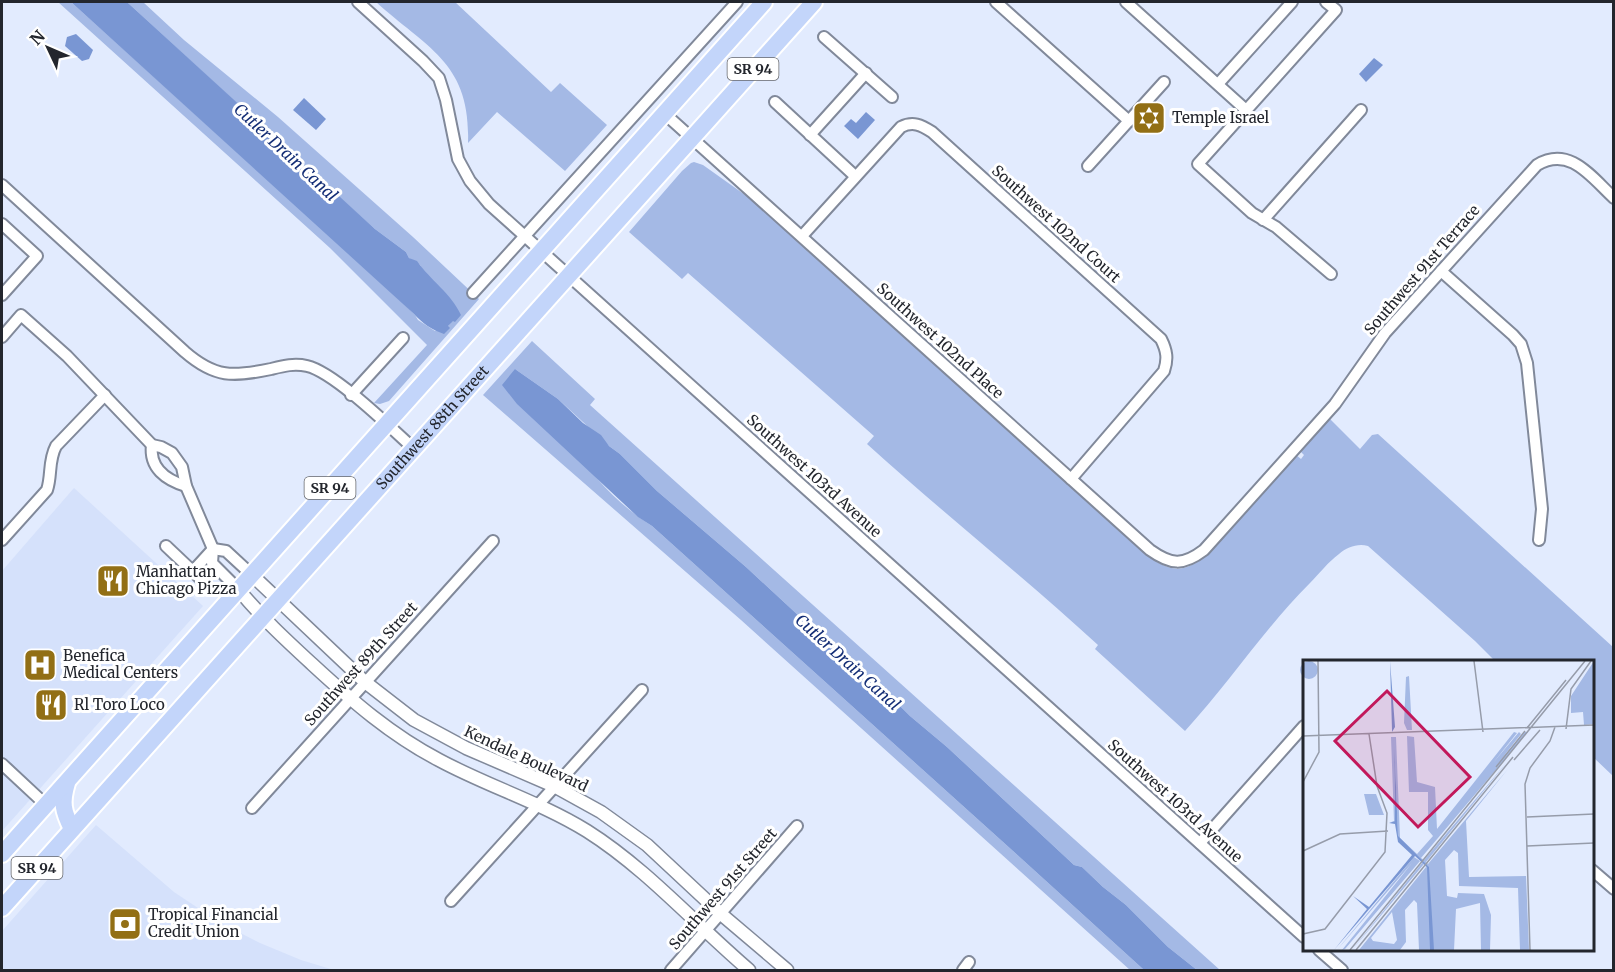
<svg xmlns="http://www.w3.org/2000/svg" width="1615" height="972" font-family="Merriweather,serif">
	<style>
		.built { fill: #d5e1fb }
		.green { fill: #a4b9e5 }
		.water { fill: #7996d3 }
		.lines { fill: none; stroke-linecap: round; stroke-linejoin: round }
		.minor-casing { stroke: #81899a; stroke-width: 14 }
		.tertiary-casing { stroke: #81899a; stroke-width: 15 }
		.primary-casing { stroke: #fff; stroke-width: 20 }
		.minor { stroke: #fff; stroke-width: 10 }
		.tertiary { stroke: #fff; stroke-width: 12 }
		.primary { stroke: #c3d5fa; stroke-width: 16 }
		.labels { text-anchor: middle; stroke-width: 6; stroke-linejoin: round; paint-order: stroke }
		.shield { fill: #fff; stroke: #65676c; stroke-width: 1.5 }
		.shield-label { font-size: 14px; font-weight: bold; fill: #23262d }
		.poi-label { font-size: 15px; fill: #23262d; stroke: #fff; text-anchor: start }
		.street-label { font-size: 15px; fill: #23262d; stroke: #fff }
		.water-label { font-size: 16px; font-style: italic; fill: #142e76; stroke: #fff }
		.inset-road { fill: none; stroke: #969caa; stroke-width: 1.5 }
		.view { fill: #c2185b; fill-opacity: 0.15; stroke: #c2185b; stroke-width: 3 }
		.inset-edge { fill: none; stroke: #23262d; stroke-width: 3 }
	</style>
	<rect width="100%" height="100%" fill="#e2ebfe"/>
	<g class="built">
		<path d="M74 488 203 606 2 831V571Z"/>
		<path d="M96 825 174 892 219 922 260 943 301 960 334 970H2V931Z"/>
	</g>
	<g class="green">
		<path d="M58 2H71L384 285 415 315 418 320 435 331 448 326 453 320 420 265 409 258 406 252 375 229 329 188 127 2H143L184 40 278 117 413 237 479 299 389 401 380 404 374 403 427 345 330 248Z"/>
		<path d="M376 2H455L551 92 560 83 607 125 565 171 497 112 468 143C471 63 428 49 376 2Z"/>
		<path d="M694 162 703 165 748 197 1150 557C1173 574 1186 572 1208 554L1296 455 1301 459 1304 455 1300 451 1329 418 1360 449 1372 435 1378 434 1613 647V776L1593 757 1592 662 1495 661 1475 641 1368 546C1358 543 1347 547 1339 554 1328 562 1319 574 1310 583 1264 629 1229 683 1185 731L1095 649 1098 645C1023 576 943 513 867 444L874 436 688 273 682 279 629 232 682 171 691 163Z"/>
		<path d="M532 341 595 399 590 405 1220 970H1197L1168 947 1126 905 1103 887 1082 867 1074 865 947 747 910 716 878 684 866 676 827 642 746 567 657 491 620 454 609 446 558 399 515 369C556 424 594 490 652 526L1013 851 1144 970H1130L741 620 483 395Z"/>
	</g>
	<g class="water">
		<path d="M71 2H127L375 229 406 252 409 258 417 261C430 280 451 293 461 315L455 322 453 321 448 326 450 328 444 334C432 330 422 323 414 314Z"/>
		<path d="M76 34 93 50 89 59 82 61 65 46 67 37Z"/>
		<path d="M1374 58 1383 65 1366 82 1359 74Z"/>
		<path d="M304 98 326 119 316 130 293 110Z"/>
		<path d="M866 112 875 120 858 139 844 126 851 119 856 123Z"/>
		<path d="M515 369 558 399 583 423 601 435 609 446 620 454 657 491 746 567 827 642 841 652 866 676 878 684 910 716 947 747 1074 865 1082 867 1103 887 1126 905 1168 947 1197 970H1144L1013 851 652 526 638 517 517 404 502 385Z"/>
	</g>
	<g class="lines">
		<g class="minor-casing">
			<g id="minor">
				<path d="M358 2 423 61 439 78 446 100 458 159 470 181 489 204 1304 937"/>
				<path d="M996 2 1129 121"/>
				<path d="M1126 2 1246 110"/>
				<path d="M1326 2 1336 10 1198 164 1252 213 1276 227 1331 274"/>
				<path d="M824 37 892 97"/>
				<path d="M1218 84 1292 2"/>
				<path d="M775 102 855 176"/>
				<path d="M665 114 1150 550C1171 565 1183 566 1204 550L1335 404 1385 333 1537 165C1570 145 1592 178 1614 198"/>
				<path d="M810 135 866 73"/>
				<path d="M1088 166 1164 82"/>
				<path d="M2 185 185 352C215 378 233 377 271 369 283 366 294 363 307 366 334 372 391 428 413 448"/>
				<path d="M1263 220 1361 110"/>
				<path d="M2 224 37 256 2 295"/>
				<path d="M802 236 901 127C913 121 921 125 932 132L1161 339C1167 351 1168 359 1164 371L1071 479"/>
				<path d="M1441 271 1513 335 1521 344 1527 363 1542 509 1539 540"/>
				<path d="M473 293 737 2"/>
				<path d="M2 337 21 315 67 356 152 445 161 447 172 453 182 467 186 486 213 549 212 563 239 590"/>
				<path d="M351 395 403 338"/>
				<path d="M152 445C149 468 166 480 186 486"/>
				<path d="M2 540 47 490C52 475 48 461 56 446L105 395"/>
				<path d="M166 546 204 582"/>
				<path d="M213 549 226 551 252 575"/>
				<path d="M193 571 213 549"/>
				<path d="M2 764 46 805"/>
				<path d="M252 808 493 541"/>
				<path d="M1200 843 1304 726"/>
				<path d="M1592 870 1614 889"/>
				<path d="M451 901 642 690"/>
				<path d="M1319 950 1342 970"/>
				<path d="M671 970 797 826"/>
				<path d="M963 970 969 962"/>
			</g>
		</g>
		<g class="tertiary-casing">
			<g id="tertiary">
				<path d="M252 575 365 682 414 720 466 748 554 786 601 812 647 845 721 914 787 970"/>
				<path d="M239 590C261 617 286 640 312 664 352 701 391 735 439 760 487 786 540 802 587 831 647 869 695 924 749 970"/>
			</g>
		</g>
		<g class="primary-casing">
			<g id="primary">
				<path d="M67 783C61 803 63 811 72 829"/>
				<path d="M2 854 764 2"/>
				<path id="s1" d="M2 908 814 2"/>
			</g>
		</g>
		<use href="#minor" class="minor"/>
		<use href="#tertiary" class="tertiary"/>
		<use href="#primary" class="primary"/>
	</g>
	<defs>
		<g id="synagogue-square" transform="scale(1.725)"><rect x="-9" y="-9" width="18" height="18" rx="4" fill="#926f15" stroke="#fff"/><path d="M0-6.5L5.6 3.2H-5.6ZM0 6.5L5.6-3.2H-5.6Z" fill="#fff"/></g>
		<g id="restaurant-square" transform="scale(1.725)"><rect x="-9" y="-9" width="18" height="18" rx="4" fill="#926f15" stroke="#fff"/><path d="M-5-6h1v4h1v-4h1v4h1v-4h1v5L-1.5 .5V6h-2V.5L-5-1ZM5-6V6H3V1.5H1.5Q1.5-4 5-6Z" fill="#fff"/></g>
		<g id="hospital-square" transform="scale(1.725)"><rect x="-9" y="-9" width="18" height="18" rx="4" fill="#926f15" stroke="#fff"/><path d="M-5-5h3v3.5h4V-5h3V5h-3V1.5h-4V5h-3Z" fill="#fff"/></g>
		<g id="bank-square" transform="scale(1.725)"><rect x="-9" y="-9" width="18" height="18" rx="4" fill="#926f15" stroke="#fff"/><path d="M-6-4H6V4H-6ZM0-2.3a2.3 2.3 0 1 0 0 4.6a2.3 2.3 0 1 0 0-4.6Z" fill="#fff"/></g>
	</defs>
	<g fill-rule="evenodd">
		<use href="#synagogue-square" x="1149" y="118"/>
		<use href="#restaurant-square" x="113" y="581"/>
		<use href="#hospital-square" x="40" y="665"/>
		<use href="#restaurant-square" x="51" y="705"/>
		<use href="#bank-square" x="125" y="924"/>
	</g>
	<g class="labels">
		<g class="shield">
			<rect x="727.5" y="58" width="51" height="22" rx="4.5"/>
			<rect x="304.5" y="477" width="51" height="22" rx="4.5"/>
			<rect x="11.5" y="857" width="51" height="22" rx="4.5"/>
		</g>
		<g class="shield-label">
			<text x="753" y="74">SR 94</text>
			<text x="330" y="493">SR 94</text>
			<text x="37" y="873">SR 94</text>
		</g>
		<g class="poi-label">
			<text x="1172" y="123">Temple Israel</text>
			<text x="136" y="577">Manhattan<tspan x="136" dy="17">Chicago Pizza</tspan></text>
			<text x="63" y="661">Benefica<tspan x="63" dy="17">Medical Centers</tspan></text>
			<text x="74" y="710">Rl Toro Loco</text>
			<text x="148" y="920">Tropical Financial<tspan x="148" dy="17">Credit Union</tspan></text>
		</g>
		<g class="street-label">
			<text transform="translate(1056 224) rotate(42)" y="5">Southwest 102nd Court</text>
			<text transform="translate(1422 270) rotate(-49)" y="5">Southwest 91st Terrace</text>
			<text transform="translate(940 341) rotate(42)" y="5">Southwest 102nd Place</text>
			<text dy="5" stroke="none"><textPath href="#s1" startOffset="645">Southwest 88th Street</textPath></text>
			<text transform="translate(814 476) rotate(42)" y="5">Southwest 103rd Avenue</text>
			<text transform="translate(361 664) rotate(-48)" y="5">Southwest 89th Street</text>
			<text transform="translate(526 759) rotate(25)" y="5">Kendale Boulevard</text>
			<text transform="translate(1175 801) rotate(42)" y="5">Southwest 103rd Avenue</text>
			<text transform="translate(723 889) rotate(-49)" y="5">Southwest 91st Street</text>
		</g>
		<g class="water-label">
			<text transform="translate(286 152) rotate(43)" y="6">Cutler Drain Canal</text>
			<text transform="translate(848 662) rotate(42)" y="6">Cutler Drain Canal</text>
		</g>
	</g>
	<g transform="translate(1303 660)">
		<rect width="291" height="291" fill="#e2ebfe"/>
		<path d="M291 1V64L281 65 280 52 268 53V36ZM-3 10a9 9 0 1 1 18 0a9 9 0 1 1-18 0ZM106 16 109 70H104L101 63 103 17ZM211 72 214 73 190 103 216 72 218 74 200 97 222 72H225L118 198 121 200 204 102 123 202 125 204 205 109 163 161 166 217 223 216 226 290H217L215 228 156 226 155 193 151 190 142 200 144 236 154 238 155 233 181 234 188 255 187 290H178L177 243 153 249 151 290H116L114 243 111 240 102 250 103 282 97 290H56L123 207 121 204 49 290 119 203 117 201 42 289 39 290 109 203 34 290 111 197 126 207 98 182 95 178 91 77 92 161 86 163 91 161 88 77H93L97 178 114 194 130 176 125 170V132H106L104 76 111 77 114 122 132 127 134 169ZM89 252 94 280 91 284 70 281 68 278ZM61 134H73L81 155H66Z" fill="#a4b9e5" fill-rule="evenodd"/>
		<path d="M87 1 92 67 89 72V70ZM91 77 95 176 126 207 131 290H127L124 207 112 196 31 290 64 249 50 236 66 247 109 195 95 182 92 164 86 163 92 161Z" fill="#7996d3"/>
		<path class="inset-road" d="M171 1 180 72M224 68 263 20M263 69 268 29 288 1M0 76 291 65M211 100 237 70M193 107 222 71M0 122 16 92 15 1M224 157 291 154M224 186 291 183M0 191 37 174 85 171M0 274 22 269 82 192 84 153 74 126 66 74M47 290 282 1M53 290 210 97M227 290 222 124 227 108 247 81 252 67"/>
		<path class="view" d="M84 31 167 117 115 167 32 81Z"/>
		<rect width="291" height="291" class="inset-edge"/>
	</g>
	<rect width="1615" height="972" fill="none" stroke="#23262d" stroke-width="6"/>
	<g transform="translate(48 48) rotate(314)" stroke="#ffffff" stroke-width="4.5" paint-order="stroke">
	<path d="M0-4.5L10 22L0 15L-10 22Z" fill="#23262d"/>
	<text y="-9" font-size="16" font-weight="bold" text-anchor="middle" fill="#23262d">N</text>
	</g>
</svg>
